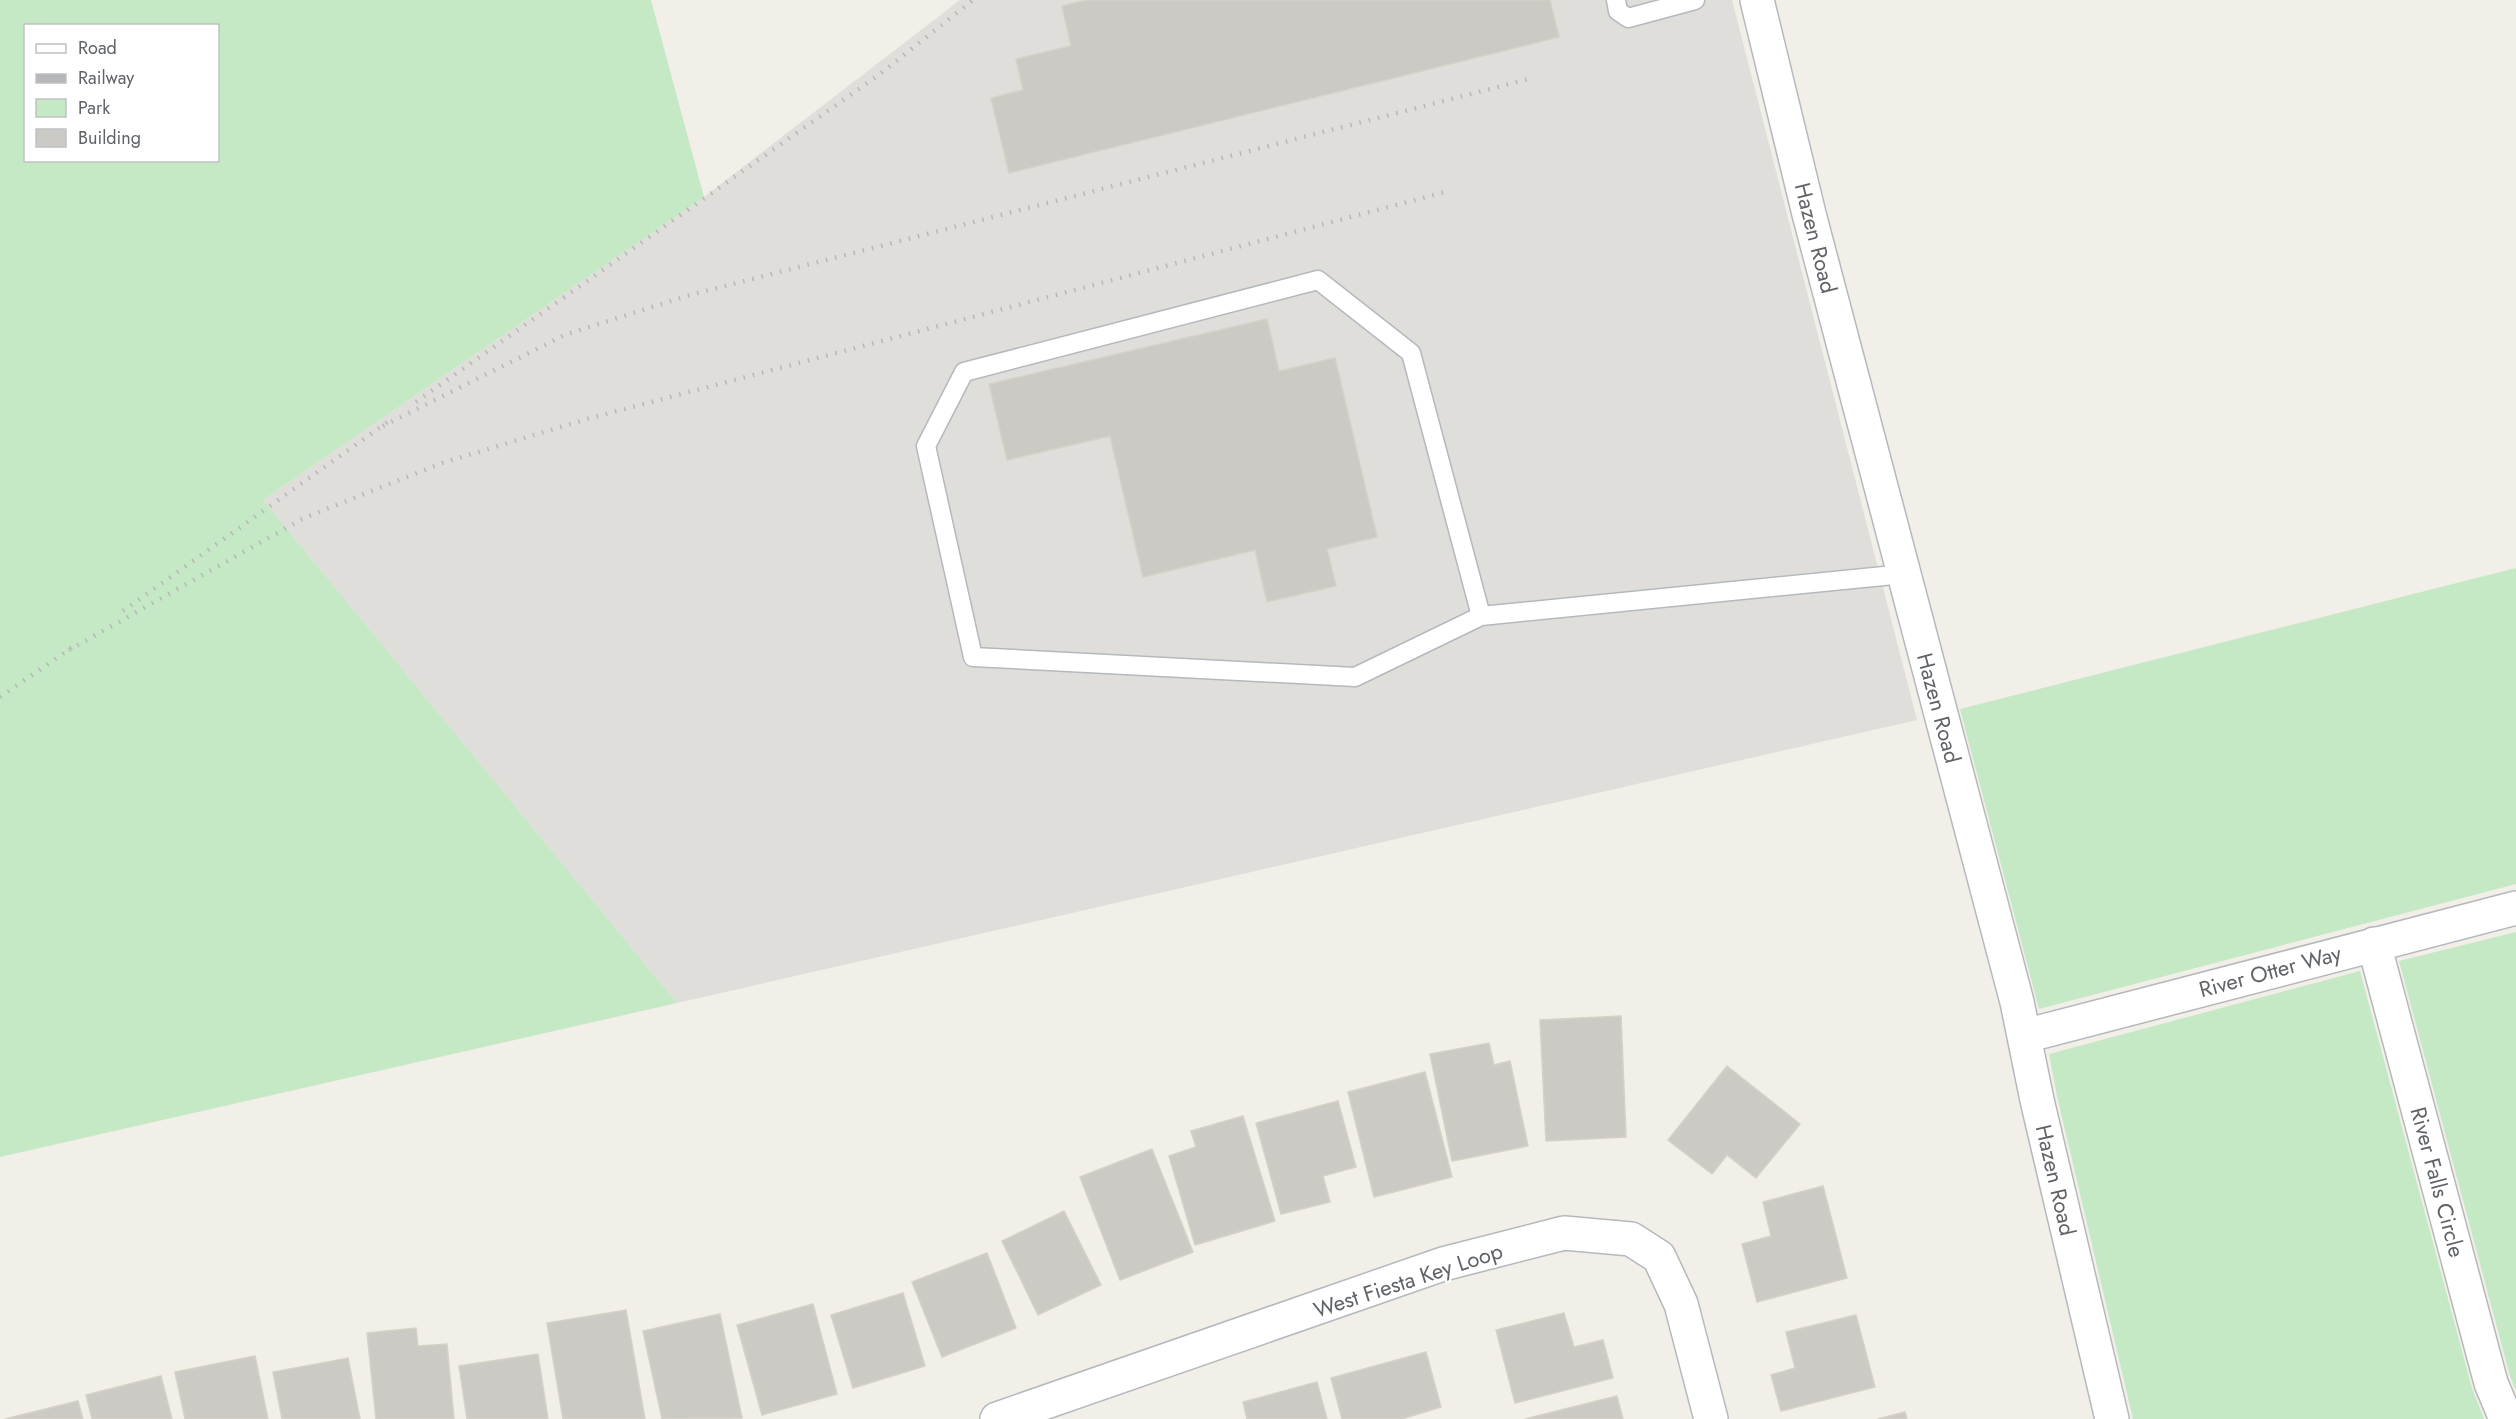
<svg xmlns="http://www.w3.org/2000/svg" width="2516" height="1419" font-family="Jost,sans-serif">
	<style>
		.industrial { fill: #e0deda }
		.green { fill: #c5e8c5; fill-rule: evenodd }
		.building { fill: #cccac5; stroke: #d6d1c6; stroke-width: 1.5 }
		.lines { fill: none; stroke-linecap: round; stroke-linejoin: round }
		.service-casing { stroke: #b5b8bc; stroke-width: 21 }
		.minor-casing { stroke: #b5b8bc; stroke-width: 36 }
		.tertiary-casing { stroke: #b5b8bc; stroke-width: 36 }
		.service { stroke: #fff; stroke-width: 18 }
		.minor { stroke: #fff; stroke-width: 33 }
		.tertiary { stroke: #fff; stroke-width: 33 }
		.rail { stroke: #b6b7b8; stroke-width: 4.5; stroke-dasharray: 1.5 8; stroke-linecap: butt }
		.labels { text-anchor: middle; stroke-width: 4.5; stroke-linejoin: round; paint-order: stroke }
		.street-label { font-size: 22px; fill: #5f6368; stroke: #fff }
	</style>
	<rect width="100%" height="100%" fill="#f1efe8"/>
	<path class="industrial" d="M960 0H1732L1917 720 677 1003 263 500 704 197Z"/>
	<g class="green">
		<path d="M0 0H651L704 197 263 500 677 1003 0 1157ZM26 26H218V160H26Z"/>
		<path d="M2516 568V884L2039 1009 1960 709Z"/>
		<path d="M2516 932V1391L2510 1376 2399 961Z"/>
		<path d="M2360 971 2472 1388 2484 1419H2133L2057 1096 2049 1054Z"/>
	</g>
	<g class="building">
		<path d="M1087 0H1550L1559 37 1009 173 991 98 1023 90 1016 59 1071 46 1062 6Z"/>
		<path d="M1267 319 1279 371 1335 358 1377 537 1327 549 1336 586 1267 602 1255 550 1143 577 1110 436 1007 460 989 384Z"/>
		<path d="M1621 1016 1626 1137 1546 1141 1540 1020Z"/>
		<path d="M1489 1043 1494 1065 1510 1061 1528 1146 1452 1161 1430 1054Z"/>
		<path d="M1727 1066 1800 1124 1756 1178 1727 1155 1712 1174 1668 1140Z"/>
		<path d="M1425 1072 1452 1177 1374 1197 1348 1092Z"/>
		<path d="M1338 1101 1356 1167 1323 1176 1330 1202 1281 1214 1256 1123Z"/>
		<path d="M1243 1116 1275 1221 1195 1245 1169 1156 1196 1147 1191 1131Z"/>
		<path d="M1152 1149 1193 1252 1120 1280 1080 1177Z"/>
		<path d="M1823 1186 1847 1278 1757 1302 1742 1244 1771 1236 1763 1202Z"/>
		<path d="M1064 1211 1101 1285 1038 1315 1002 1241Z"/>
		<path d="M987 1253 1016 1328 942 1357 912 1282Z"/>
		<path d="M903 1293 925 1366 853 1388 831 1315Z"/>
		<path d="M813 1304 837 1394 762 1415 737 1325Z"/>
		<path d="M626 1310 645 1419H563L547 1323Z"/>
		<path d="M1564 1313 1574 1347 1603 1340 1613 1378 1515 1403 1496 1330Z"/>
		<path d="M720 1314 742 1418 662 1419 643 1331Z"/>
		<path d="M1856 1315 1875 1387 1781 1411 1771 1375 1795 1368 1786 1332Z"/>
		<path d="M416 1328 418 1346 447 1344 454 1419H376L367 1333Z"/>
		<path d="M1426 1352 1441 1407 1402 1419H1342L1331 1378Z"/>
		<path d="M538 1354 548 1419H467L459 1366Z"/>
		<path d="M255 1356 268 1419H185L175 1372Z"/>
		<path d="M348 1358 360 1419H282L273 1372Z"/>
		<path d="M161 1376 172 1419H92L86 1395Z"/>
		<path d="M1317 1382 1327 1419H1247L1243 1402Z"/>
		<path d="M1617 1396 1623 1419H1525Z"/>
		<path d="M78 1401 83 1419H5Z"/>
		<path d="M1905 1412 1907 1419H1878Z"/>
	</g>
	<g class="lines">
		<g class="service-casing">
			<g id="service">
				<path d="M1616 0 1618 11 1628 18 1695 0"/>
				<path d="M1481 616 1411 353 1318 280 964 372 926 446 973 657 1355 677 1481 616 1904 574"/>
			</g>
		</g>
		<g class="minor-casing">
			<g id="minor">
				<path d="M2374 944 2491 1383 2506 1419"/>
				<path d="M2025 1036 2516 908"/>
				<path d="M997 1419 1443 1264 1564 1233 1631 1239 1659 1257 1681 1304 1711 1419"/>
			</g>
		</g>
		<g class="tertiary-casing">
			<path id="tertiary" d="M1757 0 1809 214 2017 1002 2037 1100 2112 1419"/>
		</g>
		<use href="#service" class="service"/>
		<use href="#minor" class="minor"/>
		<use href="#tertiary" class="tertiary"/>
		<g class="rail">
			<path d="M416 402 880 74 973 0"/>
			<path d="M383 426 567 334 690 295 1533 78"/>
			<path d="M123 611 389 421"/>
			<path d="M69 650 304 518 442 463 587 419 1449 191"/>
			<path d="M0 697 74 646"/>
		</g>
	</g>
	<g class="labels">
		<g class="street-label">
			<text transform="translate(1816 238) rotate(76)" y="8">Hazen Road</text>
			<text transform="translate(1939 708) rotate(75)" y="8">Hazen Road</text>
			<text transform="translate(2270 971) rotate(-15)" y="8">River Otter Way</text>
			<text transform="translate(2056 1180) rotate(77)" y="8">Hazen Road</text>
			<text transform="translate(2438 1182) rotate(75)" y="8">River Falls Circle</text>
			<text transform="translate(1408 1280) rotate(-18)" y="8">West Fiesta Key Loop</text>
		</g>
	</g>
	<rect x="24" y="24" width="195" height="138" fill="#ffffff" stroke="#bfc1c3" stroke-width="1.5"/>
	<rect x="36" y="44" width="30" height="9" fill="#ffffff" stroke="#bfc1c3" stroke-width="1.5"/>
	<text x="78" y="54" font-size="18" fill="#5f6368">Road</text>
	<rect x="36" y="74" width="30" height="9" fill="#b6b7b8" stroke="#bfc1c3" stroke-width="1.5"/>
	<text x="78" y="84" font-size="18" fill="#5f6368">Railway</text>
	<rect x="36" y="99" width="30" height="18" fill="#c5e8c5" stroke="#bfc1c3" stroke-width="1.5"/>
	<text x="78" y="114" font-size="18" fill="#5f6368">Park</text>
	<rect x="36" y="129" width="30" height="18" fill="#cccac5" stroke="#bfc1c3" stroke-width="1.5"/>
	<text x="78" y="144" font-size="18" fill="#5f6368">Building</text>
</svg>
